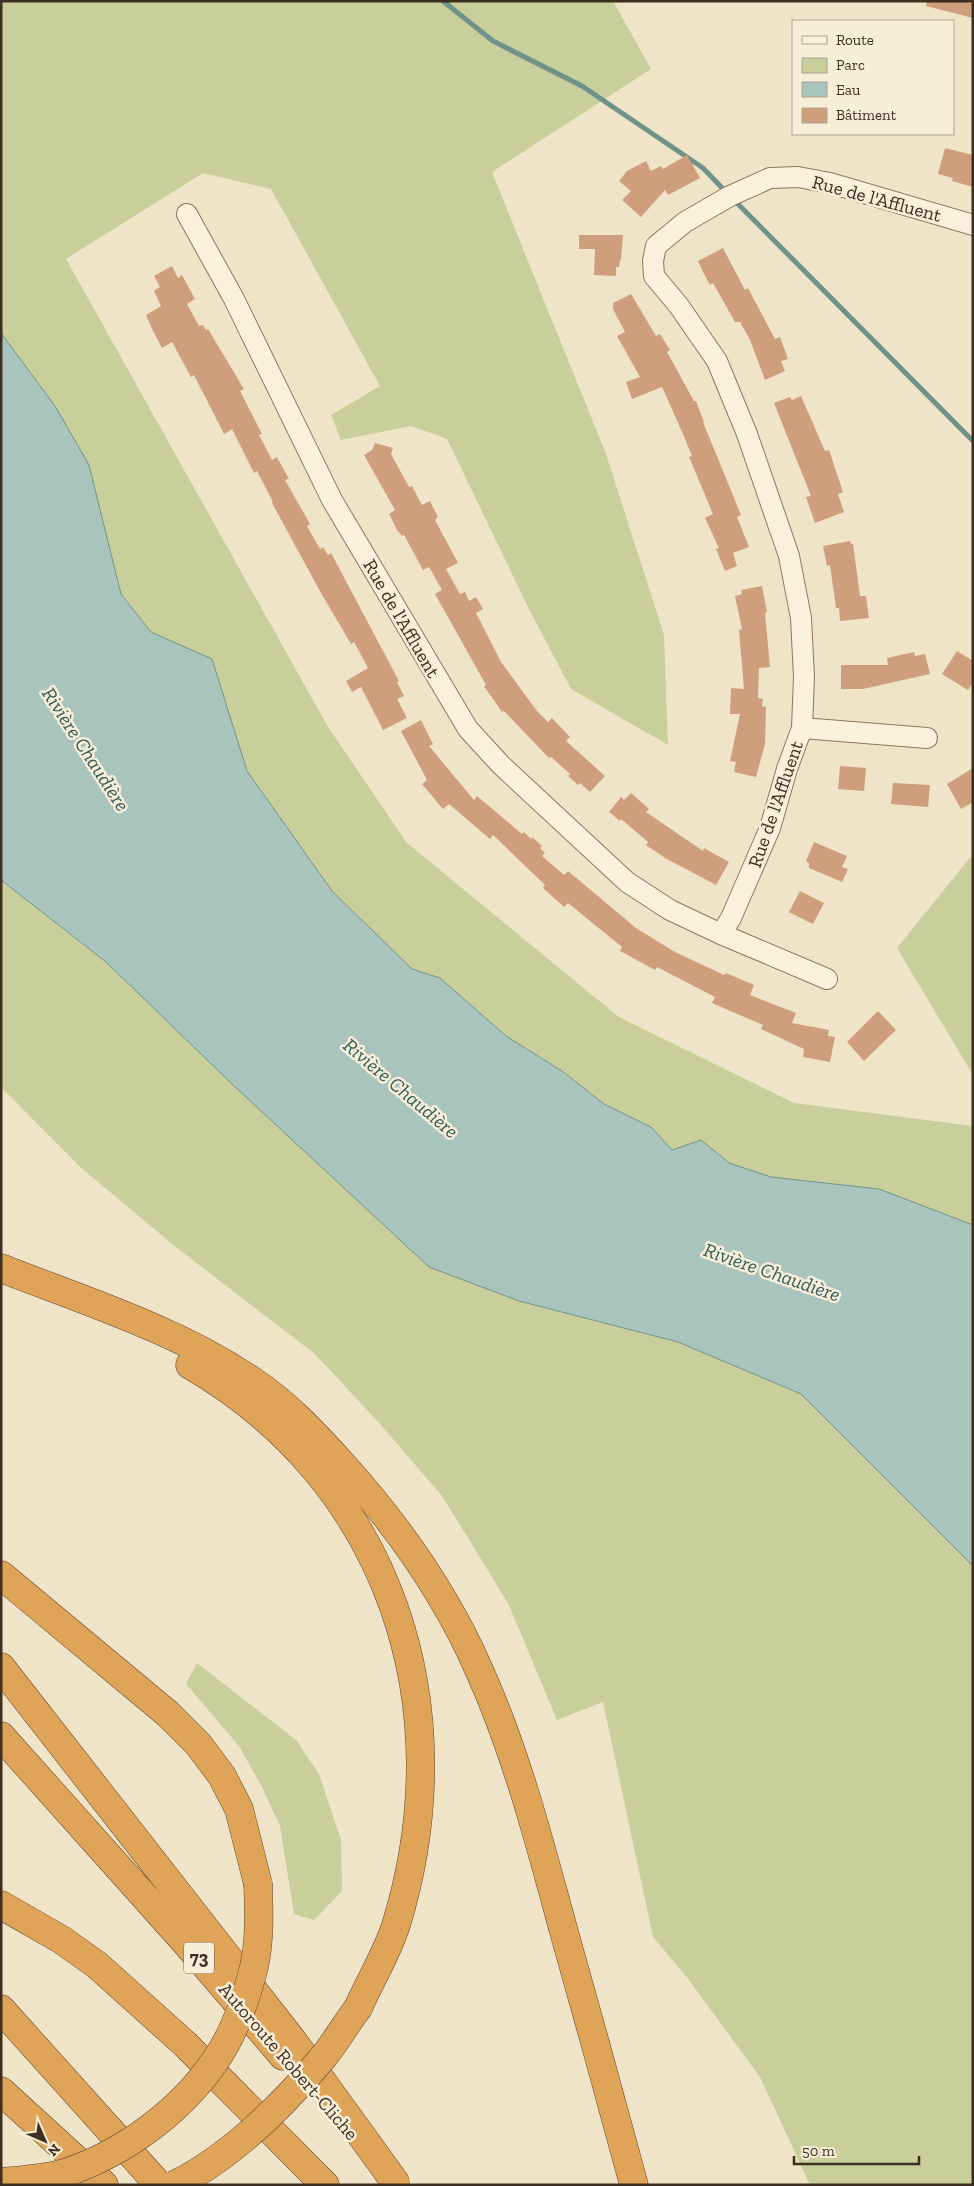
<svg xmlns="http://www.w3.org/2000/svg" width="974" height="2186" font-family="'Zilla Slab',serif">
	<style>
		.green { fill: #c9cf9b }
		.water { fill: #a9c4bc; stroke: #6f938a }
		.lines { fill: none; stroke-linecap: round; stroke-linejoin: round }
		.stream { stroke: #6f938a; stroke-width: 5 }
		.building { fill: #cf9f7d }
		.street-casing { stroke: #8d765c; stroke-width: 22 }
		.highway-casing { stroke: #5b4430; stroke-width: 29 }
		.street { stroke: #faf1dc; stroke-width: 20 }
		.highway { stroke: #e0a458; stroke-width: 28 }
		.highway-bridge-casing { stroke: #5b4430; stroke-width: 29; stroke-linecap: butt }
		.highway-bridge { stroke: #e0a458; stroke-width: 28 }
		.labels { text-anchor: middle; stroke-width: 5; stroke-linejoin: round; paint-order: stroke }
		.shield { fill: #f7eed8; stroke: #756857; stroke-width: 1 }
		.shield-label { font-size: 18px; font-weight: bold; fill: #3d2e20 }
		.street-label { font-size: 19px; fill: #3d2e20; stroke: #f7eed8 }
		.water-label { font-size: 20px; font-style: italic; fill: #2f5d5a; stroke: #f7eed8 }
	</style>
	<rect width="100%" height="100%" fill="#f0e4c8"/>
	<g class="green">
		<path d="M1 1H613L651 69 492 172 606 454 664 635 668 745 571 689 529 609 447 439 411 426 341 440 331 415 380 386 271 189 203 173 66 259 328 727 407 843 619 1017 794 1103 973 1126V1225L879 1189 771 1177 729 1163 701 1140 672 1150 651 1127 604 1104 562 1071 506 1036 440 978 412 969 332 891 247 771 212 659 151 632 121 593 112 556 55 406 1 333Z"/>
		<path d="M973 854V1075L897 948Z"/>
		<path d="M1 880 106 962 519 1301 678 1342 801 1394 973 1566V2185H810L760 2077 689 1980 653 1937 603 1702 557 1720 508 1603 442 1496 380 1424 315 1354 177 1248 79 1166 1 1087Z"/>
		<path d="M197 1663 296 1740 319 1774 341 1840 342 1891 314 1920 294 1914 280 1826 261 1785 239 1746 186 1684Z"/>
	</g>
	<path class="water" d="M1 333 55 406 89 465 121 594 151 632 212 659 247 771 332 891 412 969 440 978 506 1036 562 1071 604 1104 651 1127 672 1150 701 1140 729 1163 771 1177 879 1189 973 1225V1566L801 1394 678 1342 519 1301 429 1267 233 1085 106 962 1 880Z"/>
	<g class="lines">
		<g class="stream">
			<path d="M443 1 493 41 582 86 703 168 727 193"/>
			<path d="M733 199 973 441"/>
		</g>
	</g>
	<g class="building">
		<path d="M927 1H973V18L926 6Z"/>
		<path d="M945 148 973 155V187L952 181 953 178 938 174Z"/>
		<path d="M687 155 700 178 668 195 665 190 641 217 622 200 631 191 619 181 627 171 646 161 651 171 661 166 663 169Z"/>
		<path d="M579 235H623L621 260H620L619 267H616V276L594 275 595 249H579Z"/>
		<path d="M723 248 745 290 748 288 775 339 780 337 788 359 781 361 785 371 765 380 750 340 740 322H735L713 283 710 285 703 272 698 261Z"/>
		<path d="M172 266 178 278 182 275 195 299 187 304 199 326 203 325 206 330 208 329 244 389 240 391 262 434 259 435 272 460 277 457 289 479 285 480 310 524 307 526 320 549 323 547 328 555 331 553 399 681 397 682 404 696 397 699 407 718 383 730 361 687 352 692 346 681 368 668 354 642 351 644 321 593 272 503 273 502 257 471 254 473 232 429 224 434 194 375 191 377 172 342 162 348 152 329 146 315 161 306 154 291 160 287 154 276Z"/>
		<path d="M631 294 656 336 660 334 670 350 667 352 694 401H696L704 422H703L741 515 737 517 749 547 733 553 737 566 725 571 716 549 719 548 705 518 713 514 689 457 692 456 683 434 662 387 632 399 626 382 640 377 617 336 625 332 613 309V303Z"/>
		<path d="M801 396 825 451 829 450 843 492 838 494 844 512 815 523 806 497 811 496 774 403 790 397 792 400Z"/>
		<path d="M375 443 393 448 391 454 409 487 412 486 422 505 430 501 438 517 435 520 458 563 446 569 460 594 465 592 469 601 476 597 483 609 476 613 501 662 537 711 548 722 552 718 570 737 566 741 605 776 590 792 580 783 578 785 568 776 570 774 551 757 549 758 504 711 502 712 484 686 486 685 435 594 442 590 429 567 423 570 404 535 402 536 397 530 389 514 395 510 364 455 372 450Z"/>
		<path d="M850 541 851 544H853L860 596H866L869 618 840 621 839 608H836L830 565 827 566 823 546Z"/>
		<path d="M762 586 767 612 765 613 770 667 759 668 758 698 763 699 762 706 766 707 765 744 756 777 734 772 736 762 730 761 740 714H730L731 688 744 689 739 630 742 629 735 596 742 594 741 590Z"/>
		<path d="M957 651 973 661V682L968 690 942 674Z"/>
		<path d="M914 652 915 656 925 654 930 674 863 689H841V665H888L887 658Z"/>
		<path d="M421 720 433 744 429 746 474 800 477 796 522 834 524 832 531 839 532 837 542 846 540 848 545 853 542 856 564 875 568 871 636 928 675 952 724 975 726 973 754 985 750 995 796 1013 792 1023 829 1030 828 1036 835 1037 830 1062 803 1057 804 1049 761 1029 763 1025 712 1003 715 997 657 967 655 970 620 951 622 947 568 903 564 907 543 888 545 885 493 835 490 839 449 804 443 809 422 784 427 780 401 731Z"/>
		<path d="M840 766 866 768 864 791 838 789Z"/>
		<path d="M973 768V802L961 809 947 784Z"/>
		<path d="M893 783 930 785 928 807 891 804Z"/>
		<path d="M631 793 649 809 646 812 703 851 704 848 729 862 716 885 665 858 646 845 648 842 621 819 620 821 609 812 621 797 624 800Z"/>
		<path d="M814 842 847 856 842 867 848 869 842 882 809 868V863L806 861Z"/>
		<path d="M800 891 824 903 813 924 789 912Z"/>
		<path d="M878 1011 896 1030 864 1061 847 1042Z"/>
	</g>
	<g class="lines">
		<g class="street-casing">
			<g id="street">
				<path d="M187 214 234 299 332 500 468 729 501 765 627 882 670 910 721 934 731 918 770 828 787 769 802 728 804 677 801 618 789 556 747 434 717 361 679 306 654 276 653 261 656 246 685 222 730 196 770 178 798 177 830 183 973 225"/>
				<path d="M802 728 927 738"/>
				<path d="M721 934 827 979"/>
			</g>
		</g>
		<g class="highway-casing">
			<g id="highway">
				<path d="M1 1268C85 1301 175 1329 251 1380 286 1403 314 1433 342 1464 398 1526 447 1596 480 1672 517 1755 540 1844 564 1932 588 2016 611 2101 634 2185"/>
				<path d="M190 1365C392 1482 463 1707 396 1925 387 1953 370 1981 358 2008"/>
				<path d="M1 1575 168 1714 198 1744 222 1776 239 1809 258 1884"/>
				<path d="M1 1667 293 2041 395 2182"/>
				<path d="M1 1736 186 1943 283 2056"/>
				<path d="M1 1905 62 1940 97 1965 185 2044 325 2185"/>
				<path d="M1 2009 159 2185"/>
				<path d="M1 2091 104 2185"/>
			</g>
		</g>
		<use href="#street" class="street"/>
		<use href="#highway" class="highway"/>
		<g class="highway-bridge-casing">
			<g id="highway-bridge">
				<path d="M1 2182C22 2180 45 2179 65 2173 124 2153 180 2112 215 2061 234 2034 246 1999 254 1967 260 1940 259 1912 258 1884"/>
				<path d="M174 2185C228 2159 281 2107 320 2061 334 2045 345 2025 358 2008"/>
			</g>
		</g>
		<use href="#highway-bridge" class="highway-bridge"/>
	</g>
	<g class="labels">
		<rect class="shield" x="184" y="1942.5" width="30" height="31" rx="4"/>
		<g class="shield-label">
			<text x="199" y="1964">73</text>
		</g>
		<g class="street-label">
			<text transform="translate(877 198) rotate(15)" y="7">Rue de l'Affluent</text>
			<text transform="translate(402 618) rotate(60)" y="7">Rue de l'Affluent</text>
			<text transform="translate(775 804) rotate(-71)" y="7">Rue de l'Affluent</text>
			<text transform="translate(289 2061) rotate(49)" y="7">Autoroute Robert-Cliche</text>
		</g>
		<g class="water-label">
			<text transform="translate(86 749) rotate(57)" y="7">Rivière Chaudière</text>
			<text transform="translate(401 1088) rotate(40)" y="7">Rivière Chaudière</text>
			<text transform="translate(772 1272) rotate(19)" y="7">Rivière Chaudière</text>
		</g>
	</g>
	<rect width="974" height="2186" fill="none" stroke="#3d2e20" stroke-width="5"/>
	<rect x="792" y="20" width="162" height="115" fill="#f7eed8" stroke="#ada18e"/>
	<rect x="802" y="36" width="25" height="8" fill="#faf1dc" stroke="#ada18e"/>
	<text x="836" y="45" font-size="15" fill="#3d2e20">Route</text>
	<rect x="802" y="58" width="25" height="15" fill="#c9cf9b" stroke="#ada18e"/>
	<text x="836" y="70" font-size="15" fill="#3d2e20">Parc</text>
	<rect x="802" y="82" width="25" height="15" fill="#a9c4bc" stroke="#ada18e"/>
	<text x="836" y="95" font-size="15" fill="#3d2e20">Eau</text>
	<rect x="802" y="108" width="25" height="15" fill="#cf9f7d" stroke="#ada18e"/>
	<text x="836" y="120" font-size="15" fill="#3d2e20">Bâtiment</text>
	<g transform="translate(45 2141) rotate(135)" stroke="#f7eed8" stroke-width="4" paint-order="stroke">
	<path d="M0-4L9 19L0 12L-9 19Z" fill="#3d2e20"/>
	<text y="-8" font-size="14" font-weight="bold" text-anchor="middle" fill="#3d2e20">N</text>
	</g>
	<path d="M794 2156v8h125v-8" fill="none" stroke="#3d2e20" stroke-width="2.5"/>
	<text x="802" y="2156" font-size="15" fill="#3d2e20" stroke="#f7eed8" stroke-width="4" paint-order="stroke">50 m</text>
</svg>
